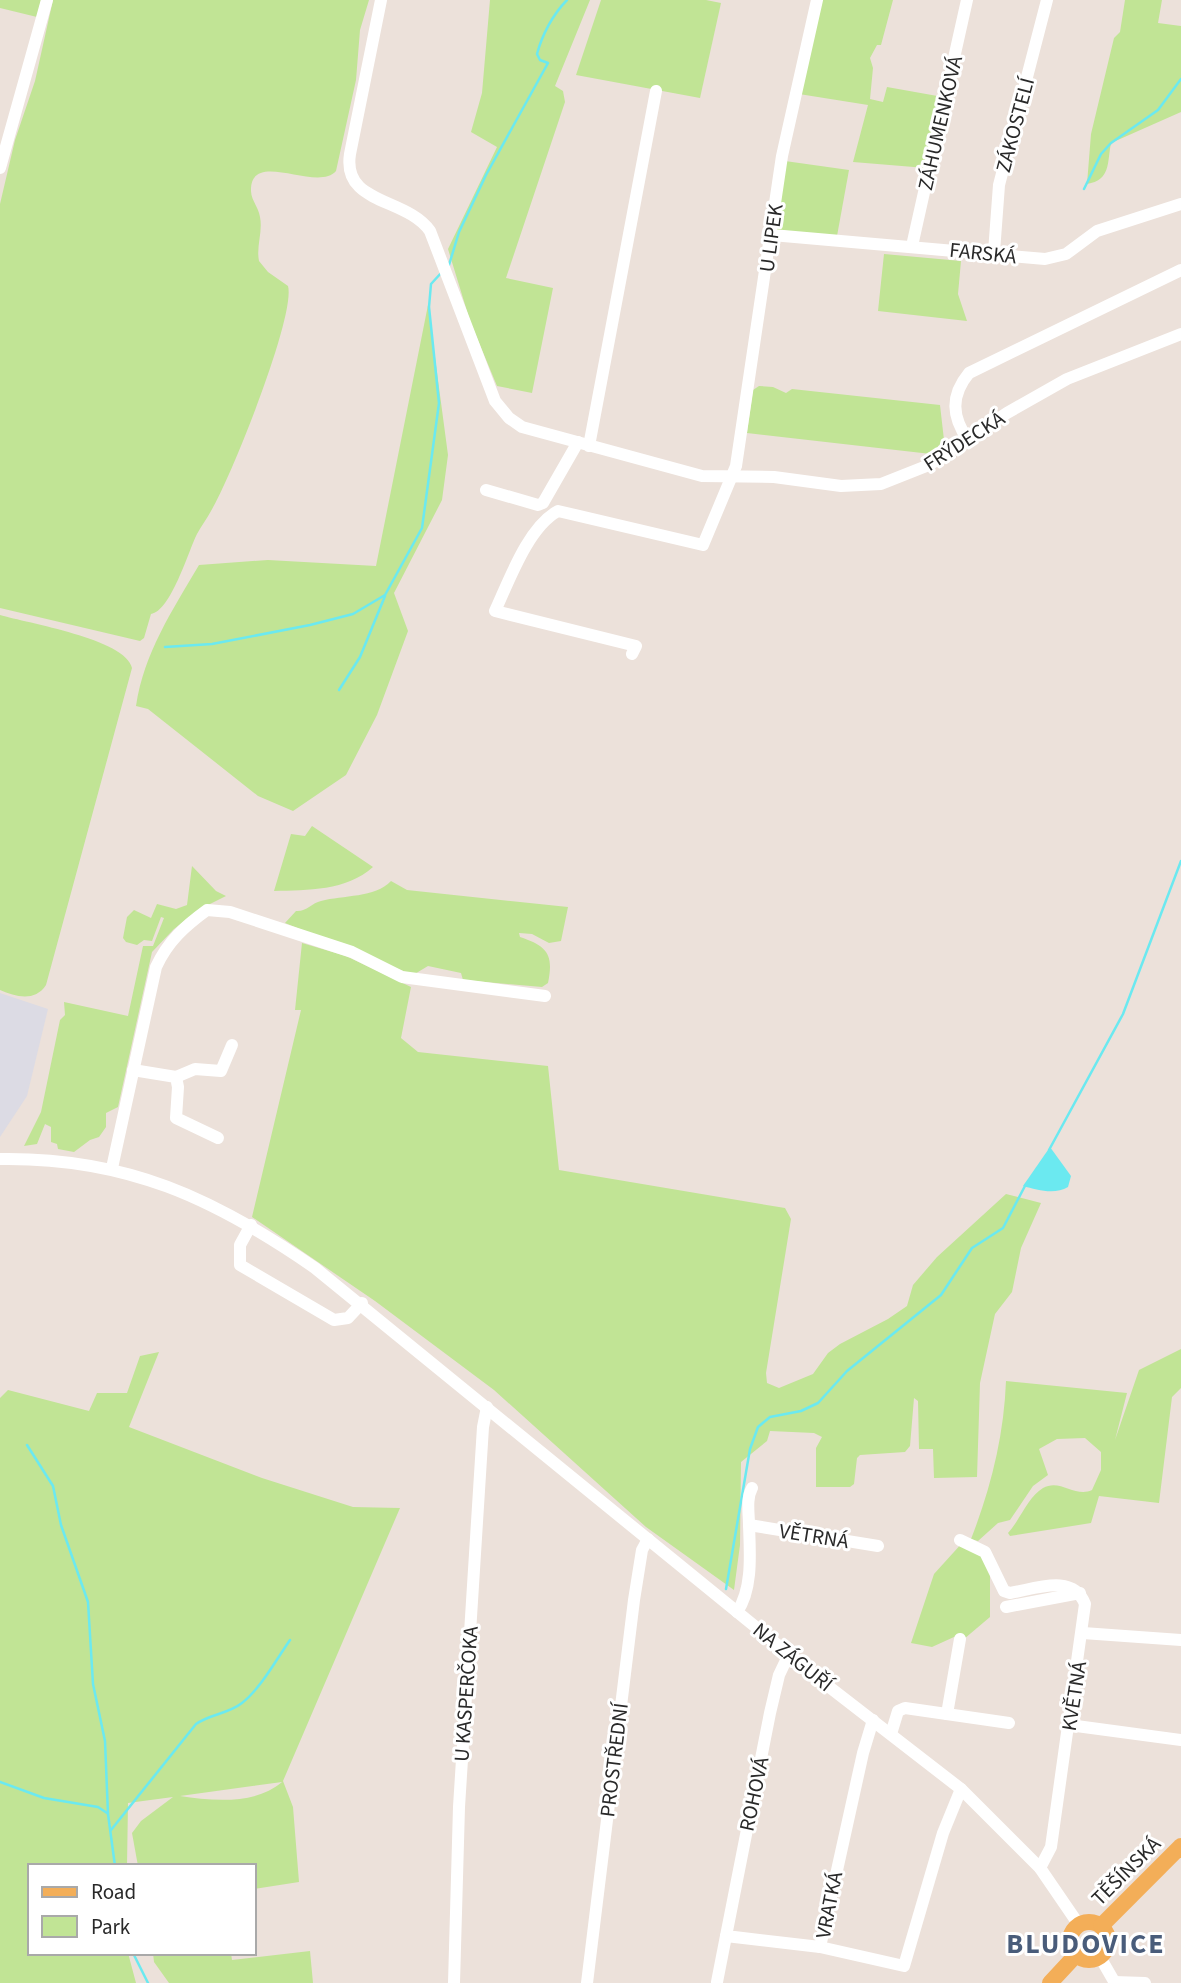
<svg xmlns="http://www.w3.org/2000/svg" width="1181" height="1983" font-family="'Source Sans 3',sans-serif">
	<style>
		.industrial { fill: #dcdbe4 }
		.green { fill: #c1e495; fill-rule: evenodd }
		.water { fill: #6be9f0 }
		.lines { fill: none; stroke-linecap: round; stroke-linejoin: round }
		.stream { stroke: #6be9f0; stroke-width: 2.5 }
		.minor { stroke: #fff; stroke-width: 12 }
		.major { stroke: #f3ae58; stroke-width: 16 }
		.labels { text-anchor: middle; stroke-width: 6; stroke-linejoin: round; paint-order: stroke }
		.street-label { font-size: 21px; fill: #292929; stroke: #fff }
		.district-label { font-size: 28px; font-weight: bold; letter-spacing: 2px; fill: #495c7a; stroke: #fff }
	</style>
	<rect width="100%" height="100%" fill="#ece1da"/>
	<path class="industrial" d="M0 993 48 1009 27 1096 0 1137Z"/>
	<g class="green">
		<path d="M0 0H41L37 17 0 8Z"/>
		<path d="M53 0H369L360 30 356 80 336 171C317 193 250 148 251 191 251 200 259 208 260 217 263 232 256 246 259 261L268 272 288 286C296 316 230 480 211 511 207 519 201 526 197 534 188 552 171 611 151 614L144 638 140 641 0 608V204L15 140 35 81Z"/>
		<path d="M490 0H590L555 86 563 91 565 102 506 278 553 288 532 393 497 386 470 321 448 249 497 147 471 132 482 93Z"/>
		<path d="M601 0H706L721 3 700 98 576 75Z"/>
		<path d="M821 0H893L881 45H877L870 58 873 68 870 99 883 102 887 87 943 97 926 168 853 162 868 105 799 94Z"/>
		<path d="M1125 0H1162L1158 23 1181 26V112L1111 143C1107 163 1111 180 1087 184L1091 134 1114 38 1120 32Z"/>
		<path d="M785 161 849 170 837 236 777 230Z"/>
		<path d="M884 254 961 261 958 294 967 321 878 311Z"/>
		<path d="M428 305 448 455 442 500 394 593 408 631 377 715 346 775 293 811 258 796 148 709 136 706C144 653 172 611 199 565L268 560 376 566Z"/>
		<path d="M759 386 773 387 786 393 792 389 940 405 944 440 931 454 747 433 753 390Z"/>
		<path d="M0 615C27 623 126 639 132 668L46 985C35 1002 16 997 0 990Z"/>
		<path d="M312 826 373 867C346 891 308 890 274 891L291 834 305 836Z"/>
		<path d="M192 866 216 891 226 896 200 909 174 929 152 952 118 1107 106 1113V1127L99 1137 90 1140 74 1152 58 1149 57 1144 51 1142V1127L45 1124 37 1144 24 1146 41 1112 60 1020 65 1015 64 1002 128 1016 143 946H153L164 918 161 917 152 941 144 940 137 945 126 942 123 938 127 917 134 910 151 918 157 904 176 909 187 905Z"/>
		<path d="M391 881 407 890 568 907 561 941 549 943 532 934 519 933 520 937C547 946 554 954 548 983L542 987 463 980 461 973 428 966 413 975 285 923 296 911C306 912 312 903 321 901 343 895 375 898 391 881Z"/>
		<path d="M302 943 346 956 411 987 401 1038 418 1052 548 1066 559 1170 785 1208 791 1219 766 1373 767 1383 779 1388 813 1374 828 1353 840 1344 888 1319 907 1306 913 1285 937 1257 1006 1194 1041 1203 1021 1248 1012 1292 995 1314 980 1383 977 1477 934 1478 933 1449H919L918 1401 914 1398 910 1446 905 1452 860 1455 857 1458 854 1484 850 1487H816V1448L822 1437 814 1433 770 1431 767 1441 741 1462 740 1545 734 1590 646 1527 494 1390 375 1301 252 1217 301 1010H295Z"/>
		<path d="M1181 1349V1388L1172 1397 1159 1503 1099 1496 1091 1523 1010 1536 1008 1533C1020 1520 1028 1497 1043 1488 1060 1478 1075 1498 1092 1490L1101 1470V1452L1085 1438 1057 1439 1039 1449 1048 1475 1033 1486 1010 1520 998 1523 978 1541 971 1539C991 1488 1004 1435 1006 1381L1127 1393 1115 1440 1139 1370Z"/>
		<path d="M159 1352 129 1427 262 1478 353 1507 400 1508 283 1781 293 1807 299 1882 254 1889V1866H138L132 1833 141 1821 173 1797 128 1803 127 1866H30V1953H128L136 1983H0V1398L8 1390 89 1411 97 1393H127L140 1356ZM282 1782C255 1805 213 1801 180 1796Z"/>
		<path d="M963 1542 990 1551V1617L964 1639 954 1637 932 1647 911 1643 934 1574Z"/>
		<path d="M310 1951 313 1983H169L154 1962 153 1953H231L232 1960Z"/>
	</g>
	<path class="water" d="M1050 1147 1071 1176 1068 1187C1055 1195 1037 1190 1023 1186Z"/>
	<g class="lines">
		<g class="stream">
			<path d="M1084 189 1101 154 1111 143 1158 110 1181 79"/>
			<path d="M449 265 459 232 486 175 548 63 540 60 537 54C542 35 553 14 567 0"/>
			<path d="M165 647 212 644 310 625 353 614 385 595 422 528 439 403 429 307 431 284 442 272"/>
			<path d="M339 690 360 657 385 596"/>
			<path d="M1049 1150 1123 1014 1181 861"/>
			<path d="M27 1445 53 1486 61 1525 88 1602 93 1684 105 1741 108 1814 115 1866"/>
			<path d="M726 1589 750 1449 758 1427 770 1417 801 1411 818 1403 847 1371 941 1295 972 1248 1003 1228 1026 1184"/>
			<path d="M0 1782 44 1798 98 1807 107 1813"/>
			<path d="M111 1830 196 1724C210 1714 228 1714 242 1703 261 1688 276 1660 290 1640"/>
			<path d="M133 1953 148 1983"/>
		</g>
		<g class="minor">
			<path d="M381 0 350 154C342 205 406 197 430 231L495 401 509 418 522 427 702 476 774 477 841 486 881 484 929 465 1007 413 1067 379 1181 334"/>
			<path d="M0 168 47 0"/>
			<path d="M772 235 1045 259 1066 254 1097 231 1181 204"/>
			<path d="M912 246 967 0"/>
			<path d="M994 252 999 185 1047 0"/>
			<path d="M968 440C952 417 950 396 969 373L1181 270"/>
			<path d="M589 446 656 91"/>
			<path d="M486 490 538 505 543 503 578 442"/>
			<path d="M632 654 636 646 495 611C509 581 528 527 558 511L703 545 736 466 782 156 817 0"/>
			<path d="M133 1070 176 1077 178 1087 176 1118 218 1138"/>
			<path d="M176 1077 195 1069 221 1071 232 1045"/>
			<path d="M0 1159C126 1157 214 1198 315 1268L828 1686 961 1789 1040 1868 1079 1925"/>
			<path d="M112 1168 156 967C168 941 185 926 207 910L230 912 352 952 402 977 545 996"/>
			<path d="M251 1225 240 1245V1265L334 1320 348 1318 362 1303"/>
			<path d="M749 1525 878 1546"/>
			<path d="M960 1540 985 1552 1004 1591 1010 1593C1035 1589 1073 1573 1085 1604L1051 1847 1040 1868"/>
			<path d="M1006 1607 1080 1593"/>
			<path d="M737 1612C753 1589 750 1553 749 1525 749 1513 746 1499 752 1488"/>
			<path d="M1083 1633 1181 1640"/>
			<path d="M789 1654 779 1675 770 1713 726 1936 820 1947"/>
			<path d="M947 1714 960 1639"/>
			<path d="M873 1720 863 1753 820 1947 904 1966 943 1833 961 1789"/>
			<path d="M1069 1725 1181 1740"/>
			<path d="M891 1734 898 1711 905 1708 1009 1723"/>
			<path d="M1100 1957 1115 1983"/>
			<path d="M717 1982 726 1936"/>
			<path d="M1114 1982 1145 1983"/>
			<path d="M454 1983 459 1807 483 1427 487 1407"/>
			<path d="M587 1983 634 1600 642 1550 648 1539"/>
		</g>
		<g class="major">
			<circle cx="1089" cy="1941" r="19"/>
			<path d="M1101 1926 1181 1846"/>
			<path d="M1050 1983 1076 1955"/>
		</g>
	</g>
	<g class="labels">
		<g class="street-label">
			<text transform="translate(940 123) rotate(-77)" y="7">ZÁHUMENKOVÁ</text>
			<text transform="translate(1015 125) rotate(-75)" y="7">ZÁKOSTELÍ</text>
			<text transform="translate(771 238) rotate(-82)" y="7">U LIPEK</text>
			<text transform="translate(983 253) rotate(6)" y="7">FARSKÁ</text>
			<text transform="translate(964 441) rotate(-33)" y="7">FRÝDECKÁ</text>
			<text transform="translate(814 1536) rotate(9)" y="7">VĚTRNÁ</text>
			<text transform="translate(793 1657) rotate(39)" y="7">NA ZÁGUŘÍ</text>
			<text transform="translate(466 1694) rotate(-86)" y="7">U KASPERČOKA</text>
			<text transform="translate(1074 1696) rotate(-81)" y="7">KVĚTNÁ</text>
			<text transform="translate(614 1760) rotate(-83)" y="7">PROSTŘEDNÍ</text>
			<text transform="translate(754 1794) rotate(-78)" y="7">ROHOVÁ</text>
			<text transform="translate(1126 1871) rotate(-45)" y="7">TĚŠÍNSKÁ</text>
			<text transform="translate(829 1905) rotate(-79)" y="7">VRATKÁ</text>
		</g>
		<g class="district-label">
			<text x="1086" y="1953">BLUDOVICE</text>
		</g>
	</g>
	<rect x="28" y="1864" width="228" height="91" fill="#ffffff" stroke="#a9a9a9" stroke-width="2"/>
	<rect x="42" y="1887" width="35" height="10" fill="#f3ae58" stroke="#a9a9a9" stroke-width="2"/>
	<text x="91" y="1899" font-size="21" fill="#292929">Road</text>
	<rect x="42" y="1916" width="35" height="21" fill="#c1e495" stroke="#a9a9a9" stroke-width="2"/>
	<text x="91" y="1934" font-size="21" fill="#292929">Park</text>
</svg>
